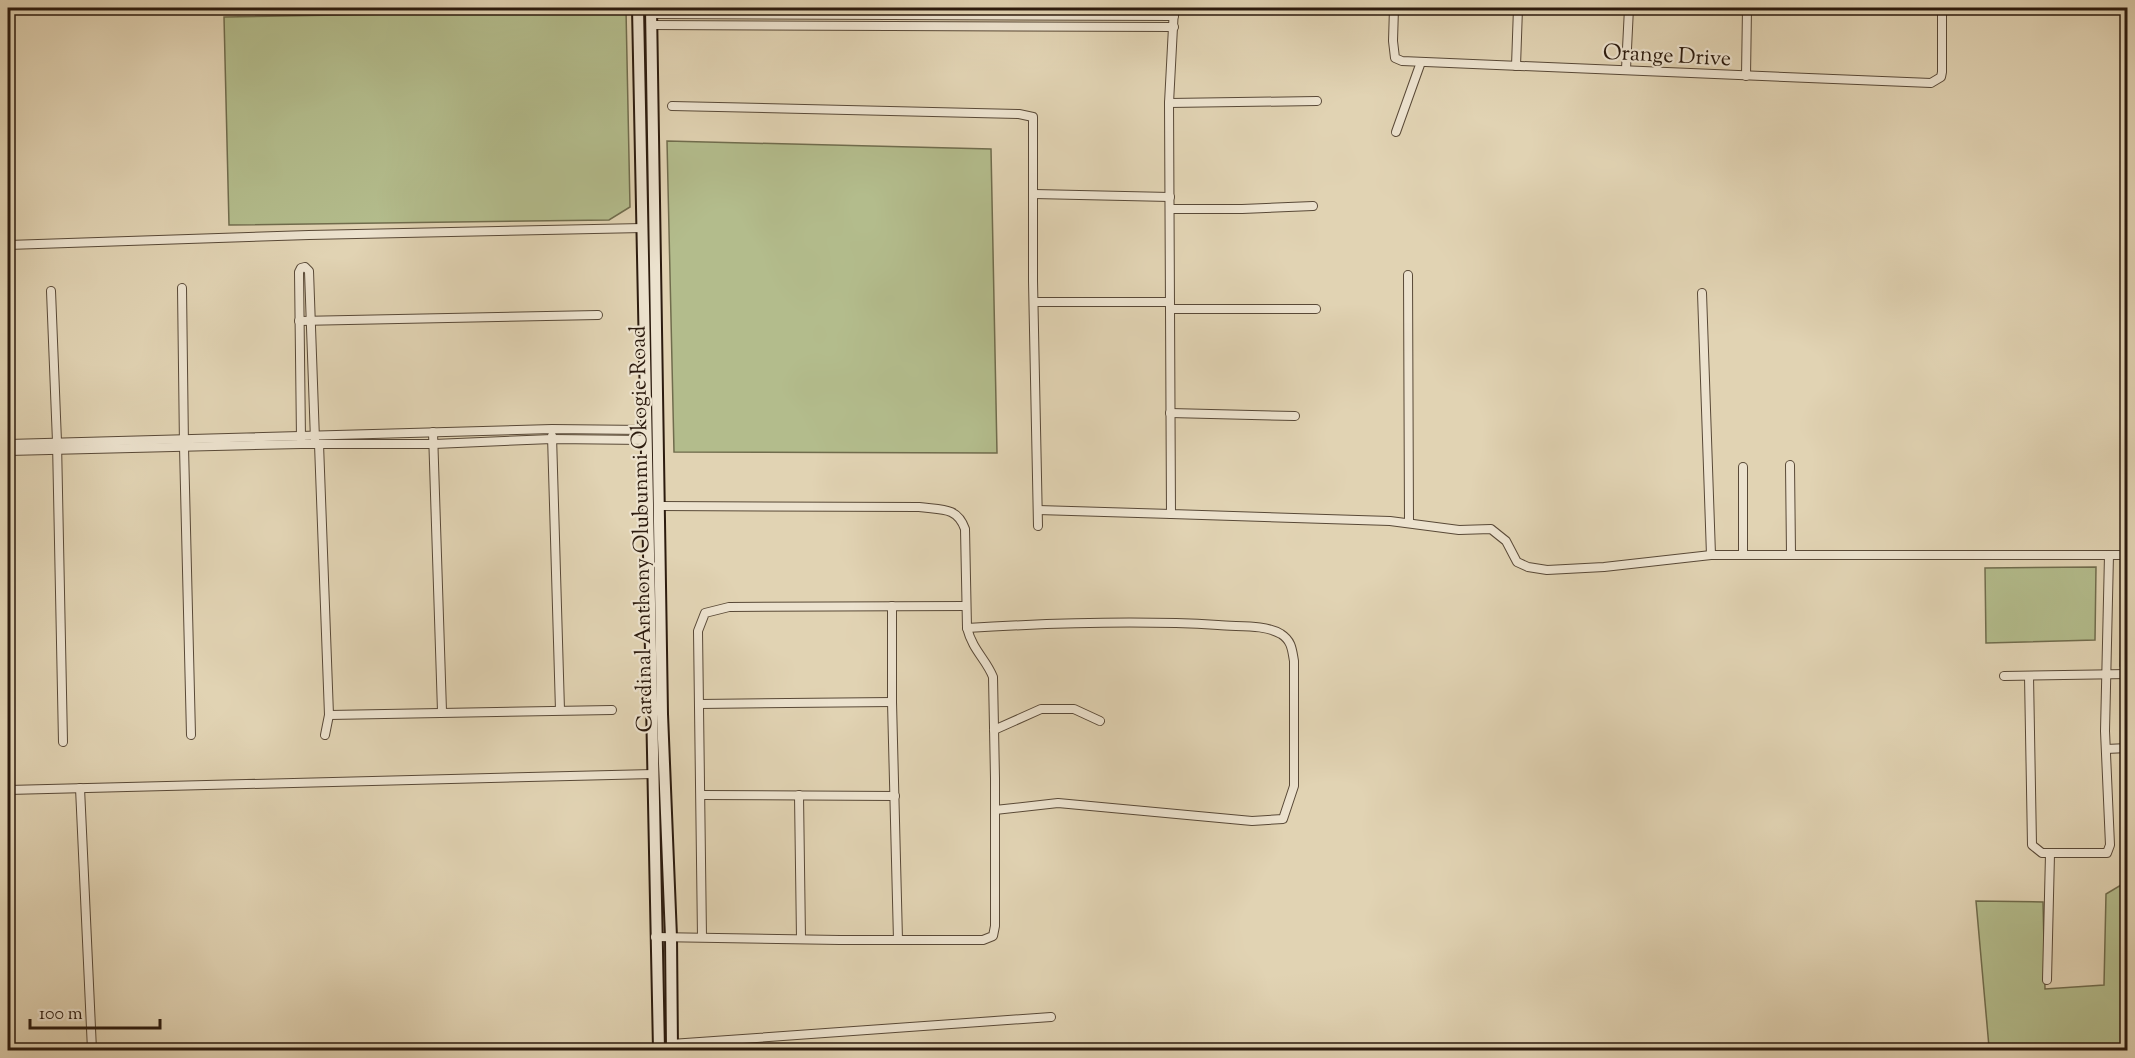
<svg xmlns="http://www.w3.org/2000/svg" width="2135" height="1058" font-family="'Sorts Mill Goudy',serif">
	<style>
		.green { fill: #b3bc8c; stroke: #706c4d; stroke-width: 1.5 }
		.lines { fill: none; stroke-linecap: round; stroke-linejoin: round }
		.street-casing { stroke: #594937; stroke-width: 10 }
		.secondary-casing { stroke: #2c1b0e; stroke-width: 14 }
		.street { stroke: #ece2ce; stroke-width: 8 }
		.secondary { stroke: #ece2ce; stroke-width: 10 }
		.labels { text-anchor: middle; stroke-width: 4.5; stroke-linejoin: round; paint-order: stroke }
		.street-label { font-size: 22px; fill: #2c1b0e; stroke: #ece2ce }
	</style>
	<rect width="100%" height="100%" fill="#e1d3b3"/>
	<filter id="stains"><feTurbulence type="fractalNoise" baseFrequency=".00333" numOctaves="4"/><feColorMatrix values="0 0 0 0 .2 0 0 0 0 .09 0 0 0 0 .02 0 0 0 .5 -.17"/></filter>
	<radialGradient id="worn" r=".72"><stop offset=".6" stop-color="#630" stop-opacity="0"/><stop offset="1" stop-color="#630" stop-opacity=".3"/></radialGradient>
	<g class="green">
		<path d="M626 10 630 207 609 220 229 225 224 17Z"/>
		<path d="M667 141 991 149 997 453 674 452Z"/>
		<path d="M2123 566H2128L2127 666H2120Z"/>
		<path d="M2096 567 2095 640 1986 643 1985 568Z"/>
		<path d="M2121 885H2127V1046L1989 1047 1976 901 2043 902 2045 989 2104 985 2106 894Z"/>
	</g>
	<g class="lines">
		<g class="street-casing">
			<g id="street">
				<path d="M1174 8 1169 103 1171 514 1390 521 1459 530 1491 529 1506 541 1517 562 1528 567 1547 570 1604 567 1711 555H2128"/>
				<path d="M1394 8 1393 41 1395 58 1402 61 1931 83 1941 77 1942 72V8"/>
				<path d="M651 14 1174 16"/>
				<path d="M651 25 1174 27"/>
				<path d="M1516 66 1518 8"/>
				<path d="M1626 69 1629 8"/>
				<path d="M1746 76 1747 8"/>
				<path d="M1169 103 1317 101"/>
				<path d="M672 106 1019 114 1033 117V281L1038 526"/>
				<path d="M1396 132 1421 62"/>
				<path d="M1034 194 1170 197"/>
				<path d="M1170 209H1242L1313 206"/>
				<path d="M8 245 309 235 643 228"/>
				<path d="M1408 275 1409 523"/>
				<path d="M182 288 184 447 191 735"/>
				<path d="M51 291 57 442 63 742"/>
				<path d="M1702 293 1711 555"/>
				<path d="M1034 302H1170"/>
				<path d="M1170 309H1316"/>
				<path d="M299 321 598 315"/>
				<path d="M1170 413 1295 416"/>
				<path d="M433 432 442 711"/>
				<path d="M552 436 560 710"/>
				<path d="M301 439 299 272 301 268 305 267 309 271 315 440"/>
				<path d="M8 444 552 429 645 430"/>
				<path d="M319 444 329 715 325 735"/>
				<path d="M8 451 301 444H434L552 439 646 440"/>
				<path d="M1790 465 1791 554"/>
				<path d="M1743 467V554"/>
				<path d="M1038 510 1171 514"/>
				<path d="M892 606V702L898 940"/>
				<path d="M967 628C1051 623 1135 620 1218 625 1238 627 1264 624 1281 634 1292 641 1292 650 1294 661V786L1283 819 1252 821 1058 803 995 810"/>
				<path d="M2004 676 2128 674"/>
				<path d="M2029 676 2032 845 2042 853H2107L2110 845 2105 731 2109 555"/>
				<path d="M699 704 892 702"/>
				<path d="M329 715 612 710"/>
				<path d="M994 730 1041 709H1074L1100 721"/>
				<path d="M2106 749 2128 748"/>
				<path d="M80 788 92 1050"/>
				<path d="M8 790 653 774"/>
				<path d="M701 795 895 796"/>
				<path d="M799 795 801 939"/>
				<path d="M655 937 840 940H983L993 936 995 926V778L993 677C986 659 973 651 967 628L965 529C957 506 940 510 919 507L659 506"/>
				<path d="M702 937 698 631 705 613 729 607 966 606"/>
				<path d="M2047 980 2050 854"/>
				<path d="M671 1044 1051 1017"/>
			</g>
		</g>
		<g class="secondary-casing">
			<g id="secondary">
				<path d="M638 8 659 1050"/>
				<path d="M651 8 662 714 671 937 672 1050"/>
			</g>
		</g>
		<use href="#street" class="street"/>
		<use href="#secondary" class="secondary"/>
	</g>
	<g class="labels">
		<g class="street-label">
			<text transform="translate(1667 54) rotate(3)" y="8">Orange Drive</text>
			<text transform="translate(640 529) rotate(-91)" y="8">Cardinal Anthony Olubunmi Okogie Road</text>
		</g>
	</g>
	<rect width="2135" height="1058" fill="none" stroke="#e1d3b3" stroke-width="30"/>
	<rect x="9" y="9" width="2117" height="1040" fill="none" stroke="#2c1b0e" stroke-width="3"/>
	<rect x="15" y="15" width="2105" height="1028" fill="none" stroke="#2c1b0e" stroke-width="1.5"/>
	<path d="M30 1019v9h130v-9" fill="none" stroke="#2c1b0e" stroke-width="3"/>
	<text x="39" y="1019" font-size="18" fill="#2c1b0e" stroke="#ece2ce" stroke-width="4.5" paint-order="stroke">100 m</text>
	<rect width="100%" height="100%" filter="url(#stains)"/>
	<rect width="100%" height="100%" fill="url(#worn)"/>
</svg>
